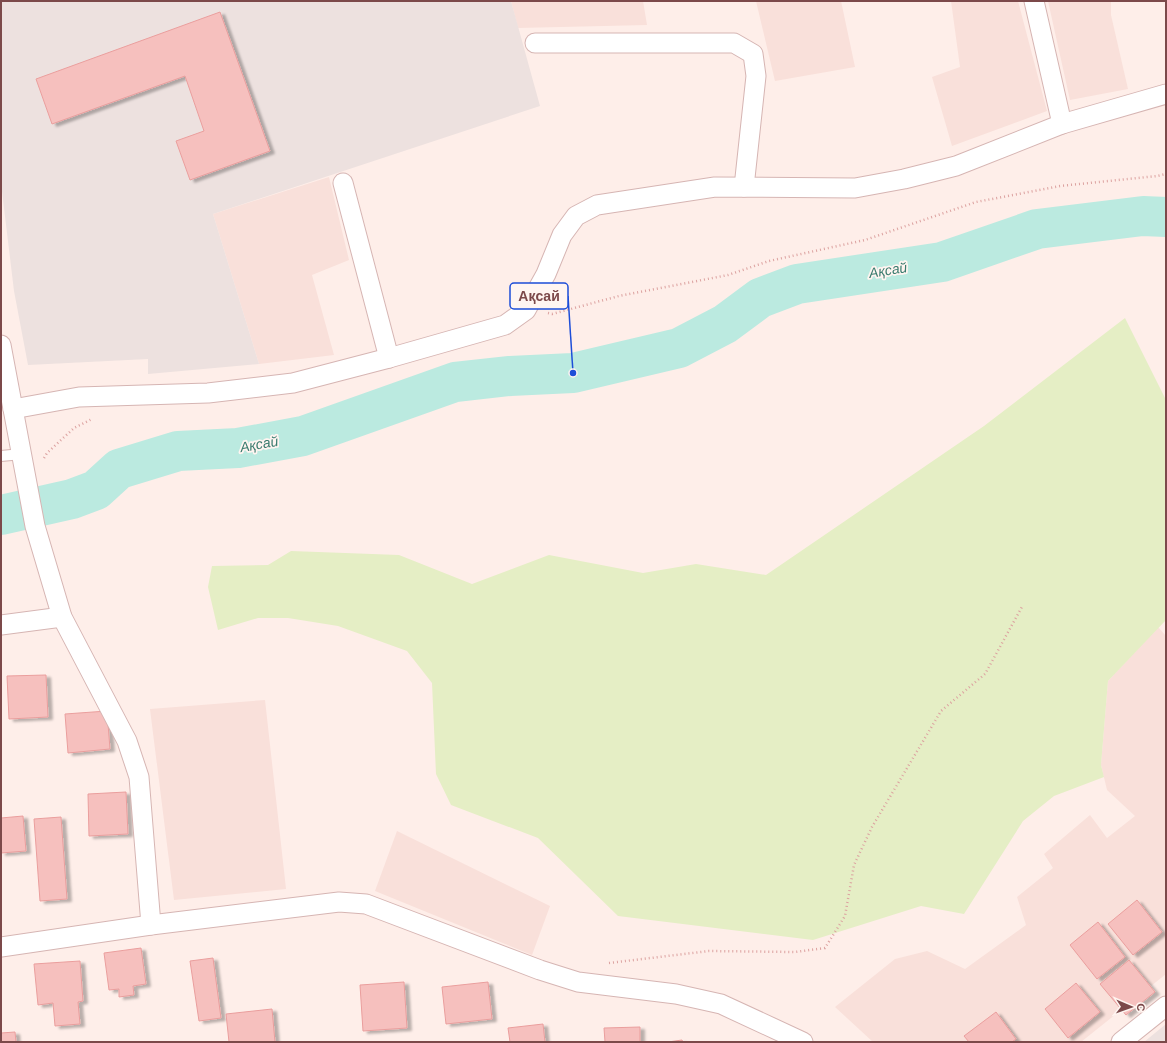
<svg xmlns="http://www.w3.org/2000/svg" width="1167" height="1043" font-family="Arial,sans-serif">
	<style>
		.residential { fill: #f9e0da }
		.industrial { fill: #ede1df }
		.green { fill: #e5eec5 }
		.lines { fill: none; stroke-linecap: round; stroke-linejoin: round }
		.river { stroke: #bbeae0; stroke-width: 40 }
		.building { fill: #f6c0be; stroke: #ea9e9d; filter: url(#shadow) }
		.lane-casing { stroke: #d6b5b3; stroke-width: 12 }
		.street-casing { stroke: #d6b5b3; stroke-width: 21 }
		.path { stroke: #dca2a0; stroke-width: 2.5; stroke-dasharray: 1 3; stroke-linecap: butt }
		.lane { stroke: #fff; stroke-width: 10 }
		.street { stroke: #fff; stroke-width: 19 }
		.labels { text-anchor: middle; stroke-width: 3.5; stroke-linejoin: round; paint-order: stroke }
		.water-label { font-size: 14px; font-style: italic; fill: #387a6d; stroke: #fff5f1 }
		.leader { fill: none; stroke: #1d4ed8; stroke-width: 1.5 }
		.callout-dot { fill: #1d4ed8; stroke: #fff5f1; stroke-width: 1.5 }
		.callout { fill: #fff5f1; stroke: #1d4ed8; stroke-width: 1.5 }
		.callout-label { font-size: 14px; text-anchor: middle; font-weight: bold; fill: #7c494a }
	</style>
	<defs>
		<filter id="shadow"><feDropShadow dx="4.5" dy="2.5" stdDeviation="1" flood-color="#0004"/></filter>
	</defs>
	<rect width="100%" height="100%" fill="#feeee9"/>
	<g class="residential">
		<path d="M511 1H643L647 25 518 28Z"/>
		<path d="M756 1H841L855 67 775 81Z"/>
		<path d="M951 1H1018L1047 111 952 146 932 77 960 67Z"/>
		<path d="M1048 1H1111V15L1128 89 1070 100Z"/>
		<path d="M329 177 349 260 312 275 334 355 259 364 213 214Z"/>
		<path d="M1158 627 1166 636V974L1081 1042H873L835 1007 895 959 927 951 965 969 1026 925 1017 897 1053 868 1044 854 1090 815 1107 838 1135 816 1107 790 1101 765 1108 681Z"/>
		<path d="M265 700 286 889 174 900 150 709Z"/>
		<path d="M397 831 550 906 532 955 375 891Z"/>
	</g>
	<g class="industrial">
		<path d="M1 1H511L540 106 213 214 259 364 148 374V359L28 365 14 291 1 183Z"/>
		<path d="M1166 1024V1042H1144Z"/>
	</g>
	<path class="green" d="M1125 318 1166 400V620L1108 681 1101 765 1104 777 1054 796 1023 821 964 914 921 906 813 940 618 916 538 838 451 805 436 774 432 683 407 651 338 626 288 618H258L218 630 208 587 212 566 268 565 291 551 399 555 472 584 549 555 643 573 696 564 766 575 984 426Z"/>
	<g class="lines">
		<path class="river" d="M1 515 72 499 96 490 119 469 178 451 238 448 303 436 455 382 510 376 573 373 679 348 725 324 760 298 797 284 942 262 1037 229 1143 216 1166 217"/>
	</g>
	<g class="building">
		<path d="M220 12 270 151 190 180 176 141 204 131 185 76 52 124 36 79Z"/>
		<path d="M46 675 48 717 9 719 7 676Z"/>
		<path d="M107 711 110 749 68 753 65 714Z"/>
		<path d="M126 792 128 834 89 836 88 794Z"/>
		<path d="M23 816 26 851 1 853V818Z"/>
		<path d="M61 817 67 899 40 901 34 819Z"/>
		<path d="M1137 900 1162 932 1133 955 1108 924Z"/>
		<path d="M1098 922 1125 957 1097 979 1070 945Z"/>
		<path d="M141 948 146 984 133 986 134 995 119 997V989L109 990 104 953Z"/>
		<path d="M213 958 221 1018 199 1021 190 961Z"/>
		<path d="M1129 960 1155 992 1126 1015 1100 984Z"/>
		<path d="M80 961 83 1001 78 1002 80 1024 55 1026 53 1003 38 1005 34 964Z"/>
		<path d="M404 982 407 1028 363 1031 360 985Z"/>
		<path d="M488 982 492 1019 446 1024 442 987Z"/>
		<path d="M1076 983 1100 1012 1068 1038 1045 1009Z"/>
		<path d="M272 1009 275 1042H229L226 1014Z"/>
		<path d="M996 1012 1016 1039 1012 1042H969L964 1036Z"/>
		<path d="M543 1024 545 1042H510L508 1028Z"/>
		<path d="M640 1027V1042H605L604 1028Z"/>
		<path d="M15 1032 16 1042H1V1033Z"/>
		<path d="M682 1040 683 1042H668Z"/>
	</g>
	<g class="lines">
		<g class="lane-casing">
			<path id="lane" d="M1 456 22 454"/>
		</g>
		<g class="street-casing">
			<g id="street">
				<path d="M1034 1 1062 124"/>
				<path d="M535 43H734L753 54 756 76 744 187"/>
				<path d="M343 183 389 358"/>
				<path d="M1 345 35 526 62 617 127 741 139 777 151 925"/>
				<path d="M13 409 79 397 208 393 293 383 389 358 505 325 526 310 546 274 562 235 576 216 597 205 715 187 855 188 904 179 956 166 1062 124 1166 94"/>
				<path d="M1 625 62 617"/>
				<path d="M1 947 151 925 339 902 366 904 540 970 578 982 676 994 721 1004 803 1042"/>
				<path d="M1121 1042 1166 1006"/>
			</g>
		</g>
		<g class="path">
			<path d="M548 313 552 314 619 296 728 275 769 261 865 240 976 202 1060 186 1157 176 1166 174"/>
			<path d="M44 458 47 453 74 428 92 419"/>
			<path d="M609 963 709 951 795 952 825 948 845 916 854 865 872 827 941 711 985 674 1023 605"/>
		</g>
		<use href="#lane" class="lane"/>
		<use href="#street" class="street"/>
	</g>
	<g class="labels">
		<g class="water-label">
			<text transform="translate(888 270) rotate(-9)" y="5">Ақсай</text>
			<text transform="translate(259 444) rotate(-10)" y="5">Ақсай</text>
		</g>
	</g>
	<path class="leader" d="M573 373L568 296"/>
	<circle class="callout-dot" cx="573" cy="373" r="4"/>
	<rect class="callout" x="510" y="283" width="58" height="26" rx="4"/>
	<g class="callout-label">
		<text x="539" y="301">Ақсай</text>
	</g>
	<rect width="1167" height="1043" fill="none" stroke="#7c494a" stroke-width="4"/>
	<g transform="translate(1131 1007) rotate(92)" stroke="#fff5f1" stroke-width="3" paint-order="stroke">
	<path d="M0-3L7 15L0 10L-7 15Z" fill="#7c494a"/>
	<text y="-6" font-size="11" font-weight="bold" text-anchor="middle" fill="#7c494a">С</text>
	</g>
</svg>
